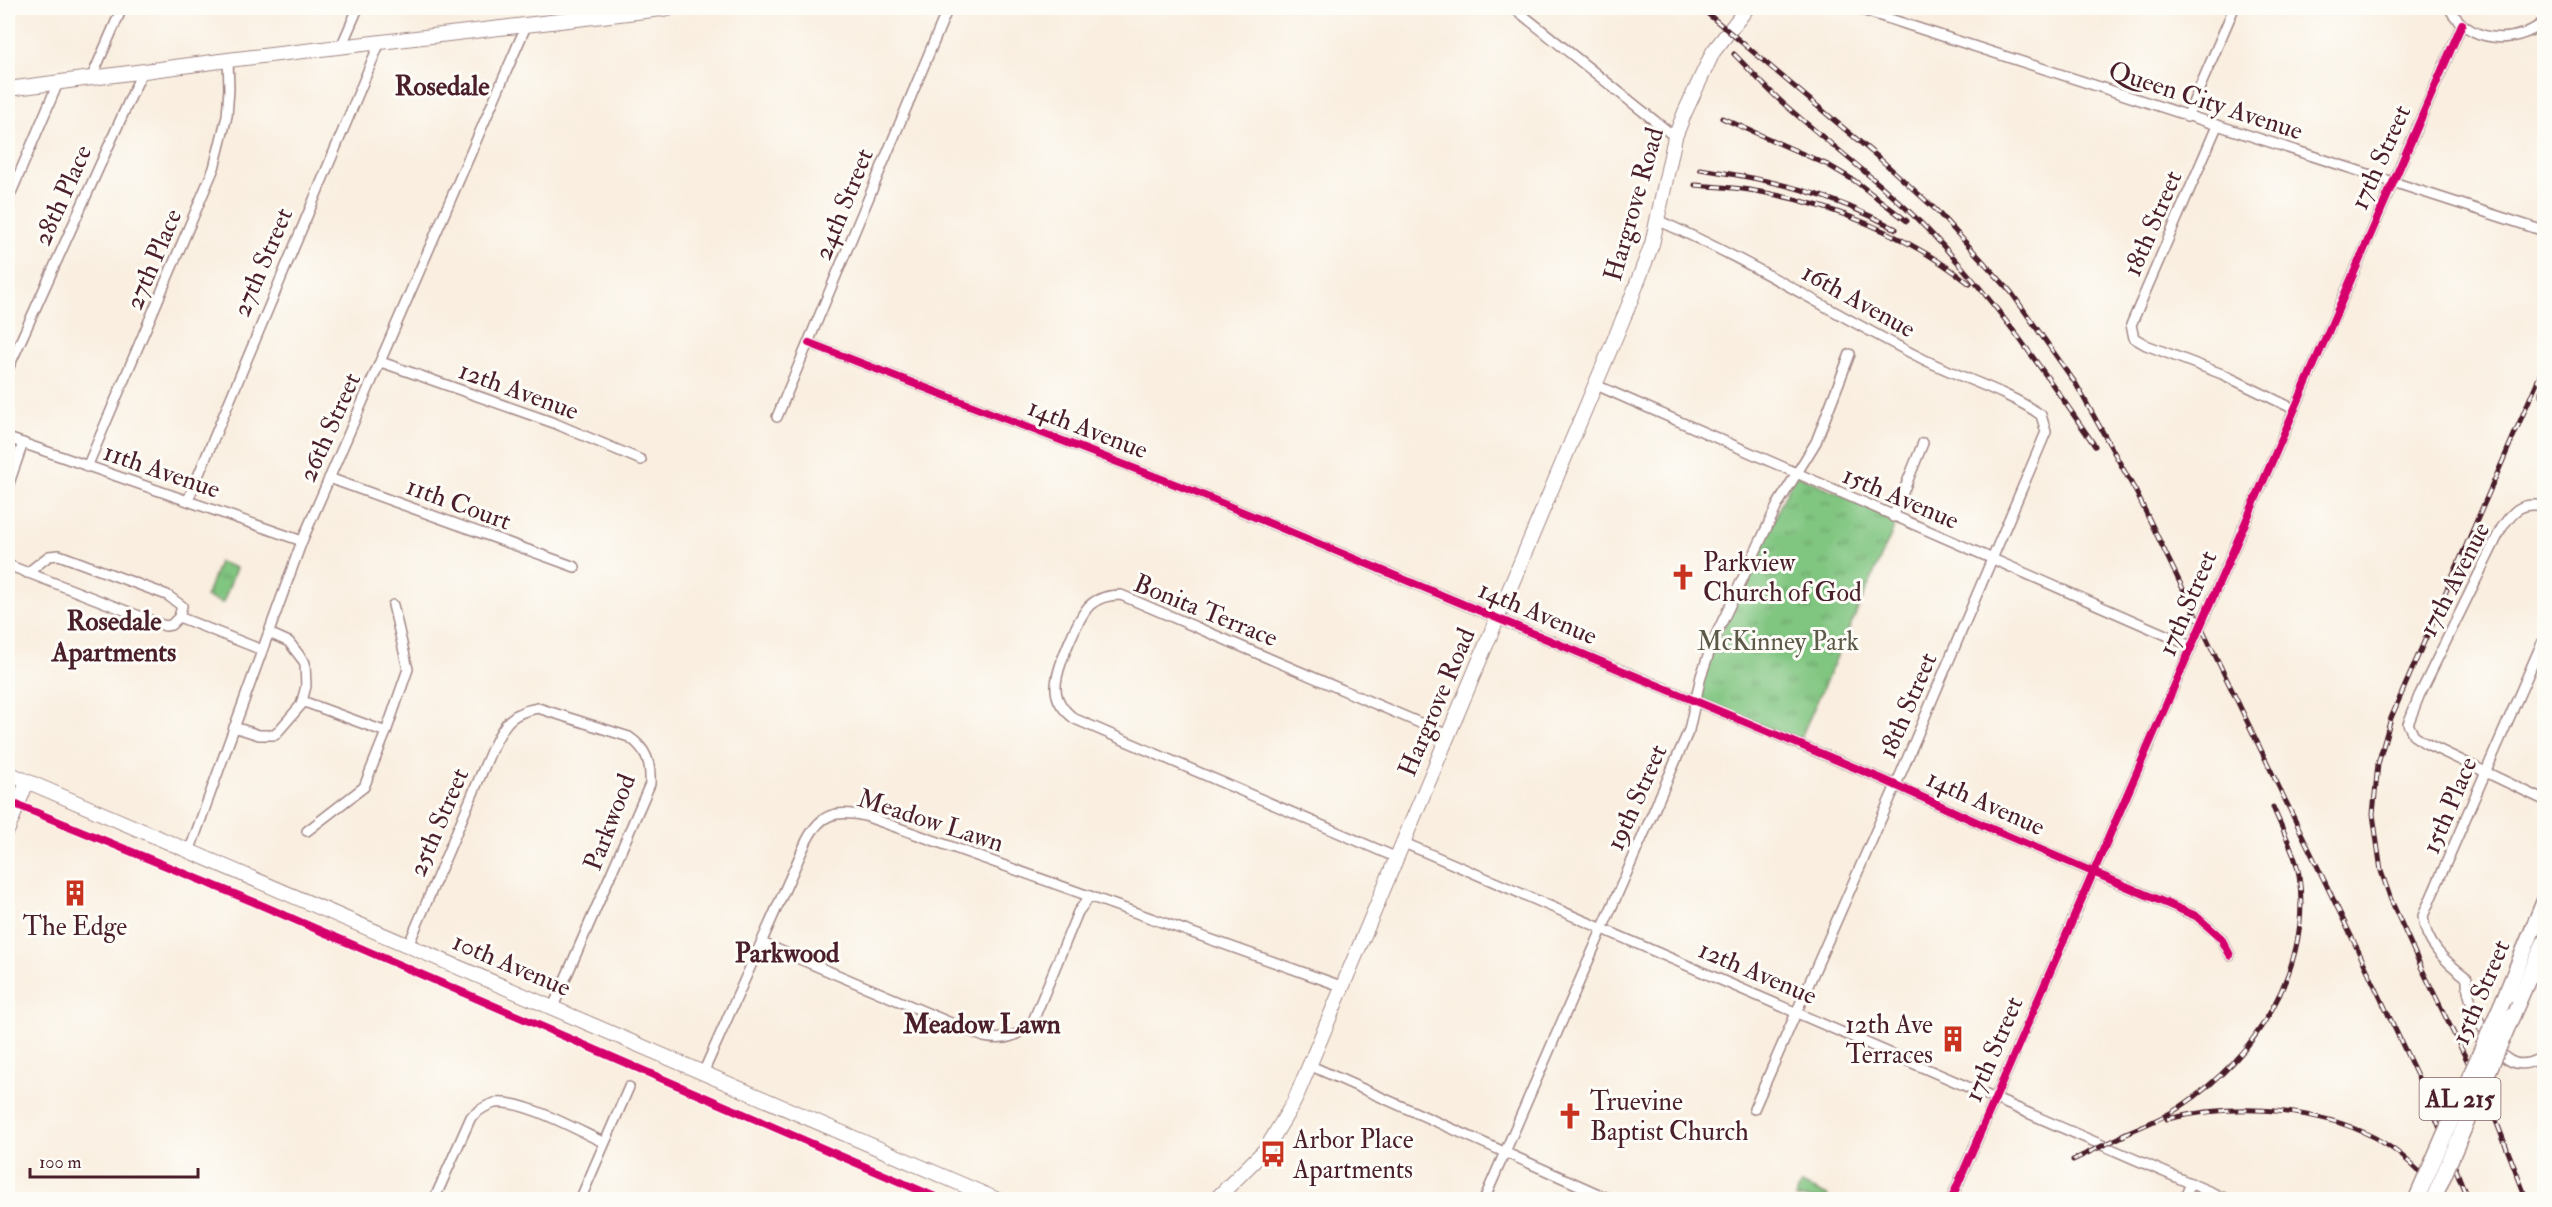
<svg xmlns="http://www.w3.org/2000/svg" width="2552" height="1207" font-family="'IM FELL Double Pica',serif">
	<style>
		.grass { fill: #80c580; stroke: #657256; stroke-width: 1.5 }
		.park { fill: url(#park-tufts); stroke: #657256; stroke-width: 1.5 }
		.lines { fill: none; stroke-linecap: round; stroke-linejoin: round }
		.street-casing { stroke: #a28685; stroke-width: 12 }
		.secondary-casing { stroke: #a28685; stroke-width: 16 }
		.primary-casing { stroke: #a28685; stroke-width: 18 }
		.street { stroke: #fff; stroke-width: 9 }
		.secondary { stroke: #fff; stroke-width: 14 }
		.primary { stroke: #fff; stroke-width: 15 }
		.rail-casing { stroke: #4a1f2b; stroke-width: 5 }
		.rail { stroke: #fdfcf7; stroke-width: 3; stroke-dasharray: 9; stroke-linecap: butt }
		.primary-bridge-casing { stroke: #a28685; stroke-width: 18; stroke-linecap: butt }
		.primary-bridge { stroke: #fff; stroke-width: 15 }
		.cycleway-casing { stroke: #fdfcf7; stroke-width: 11 }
		.cycleway { stroke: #d6006c; stroke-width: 8 }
		.labels { text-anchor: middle; stroke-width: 6; stroke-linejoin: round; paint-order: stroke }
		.shield { fill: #fdfcf7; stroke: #806168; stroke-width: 1.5 }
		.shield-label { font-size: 24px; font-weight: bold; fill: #4a1f2b }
		.street-label { font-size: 26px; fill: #4a1f2b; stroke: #fdfcf7 }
		.poi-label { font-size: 26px; fill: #4a1f2b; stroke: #fdfcf7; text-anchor: start }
		.park-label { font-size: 26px; fill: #5d5949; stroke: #fdfcf7 }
		.neighbourhood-label { font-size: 27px; font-weight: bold; fill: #4a1f2b; stroke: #fdfcf7 }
	</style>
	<defs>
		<pattern id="park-tufts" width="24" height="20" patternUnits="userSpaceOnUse" patternTransform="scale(1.5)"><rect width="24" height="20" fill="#80c580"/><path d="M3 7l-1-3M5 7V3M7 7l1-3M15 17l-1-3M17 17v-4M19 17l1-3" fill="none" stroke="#6b9f69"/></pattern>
	</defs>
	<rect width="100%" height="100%" fill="#fdfcf7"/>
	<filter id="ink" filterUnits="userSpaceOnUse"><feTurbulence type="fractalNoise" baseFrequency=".0167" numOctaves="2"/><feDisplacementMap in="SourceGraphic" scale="12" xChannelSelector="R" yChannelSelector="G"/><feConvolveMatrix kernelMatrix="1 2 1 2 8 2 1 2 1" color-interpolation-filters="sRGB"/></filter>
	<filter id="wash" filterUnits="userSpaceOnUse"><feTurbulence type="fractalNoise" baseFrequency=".008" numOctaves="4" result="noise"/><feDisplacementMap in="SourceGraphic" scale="24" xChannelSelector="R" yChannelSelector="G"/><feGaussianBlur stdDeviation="1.35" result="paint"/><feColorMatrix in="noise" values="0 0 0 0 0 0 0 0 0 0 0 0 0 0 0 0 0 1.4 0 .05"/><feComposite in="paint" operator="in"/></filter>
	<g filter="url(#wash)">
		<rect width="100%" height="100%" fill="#f9eedf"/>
		<path class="grass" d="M1801 1184 1828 1196 1827 1199 1795 1198Z"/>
		<g class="park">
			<path d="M1795 474 1898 519 1798 744 1695 699 1701 676Z"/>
			<path d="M219 562 236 568 223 603 206 597Z"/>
		</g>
	</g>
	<g filter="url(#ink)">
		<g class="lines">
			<g class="street-casing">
				<g id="street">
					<path d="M1514 8 1675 137"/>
					<path d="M1856 8 2544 231"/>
					<path d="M2449 8C2470 43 2513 46 2544 22"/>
					<path d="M341 47 358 8"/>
					<path d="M91 79 122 8"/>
					<path d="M2187 117 2234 8"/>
					<path d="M2217 126 2131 325 2134 338 2146 345 2222 374 2294 409"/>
					<path d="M8 200 58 83"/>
					<path d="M1657 220C1750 260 1832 313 1921 358 1960 378 2005 390 2041 415L2046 432 1896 785 1754 1109"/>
					<path d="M809 343 1190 490 1882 779 1994 830 2196 916 2221 938 2230 955"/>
					<path d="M381 362 554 423 641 460"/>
					<path d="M8 369 142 72"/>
					<path d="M1596 385 2191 646"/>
					<path d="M2544 395V393"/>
					<path d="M777 417 948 8"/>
					<path d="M8 438 302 541"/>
					<path d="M87 467 214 168 227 116 229 89 228 60"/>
					<path d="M329 478 575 567"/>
					<path d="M8 486 23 443"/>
					<path d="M188 500 380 42"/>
					<path d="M2544 506C2521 502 2513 510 2501 529L2419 696 2408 724 2414 736 2425 743 2544 800"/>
					<path d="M1893 517 1923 443"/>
					<path d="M8 565 165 626 171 625 179 617 262 650"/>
					<path d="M27 573 49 556 59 555 167 595 182 606 179 617"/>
					<path d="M302 701 386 732"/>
					<path d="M234 727 259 735H275L301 705 306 686 305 663 289 642 269 633"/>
					<path d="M307 831 364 787 386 732 408 669 393 605"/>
					<path d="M1402 842 2229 1200"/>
					<path d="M189 852 302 541 526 26"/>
					<path d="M1395 857 1075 719C1064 711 1056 701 1056 688 1055 671 1078 617 1090 605 1099 597 1110 595 1121 595L1448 735"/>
					<path d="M762 943 984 1037C1005 1041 1018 1037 1033 1021L1078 912 1090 896"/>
					<path d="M408 946 491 751C504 725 508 713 538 708L629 737C647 749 651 763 650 784L553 1007"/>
					<path d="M2489 1038C2478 1022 2466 996 2467 978 2446 962 2425 944 2423 916L2544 638"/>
					<path d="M2497 1049C2508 1063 2520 1068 2536 1060L2544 1065"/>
					<path d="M1309 1065 1612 1200"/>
					<path d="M703 1073 807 840C821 813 836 810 865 816L1341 986"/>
					<path d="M434 1200 471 1117C478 1111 486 1105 495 1103 522 1099 577 1130 603 1142"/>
					<path d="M580 1200 629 1087"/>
					<path d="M1484 1200 1689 730 1701 676 1714 639 1778 504 1816 442 1850 354"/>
					<path d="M1951 1200 2462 24"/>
					<path d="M2184 1200 2191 1183"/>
				</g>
			</g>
			<g class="secondary-casing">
				<g id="secondary">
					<path d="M8 89 228 60 670 8"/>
					<path d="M8 773 998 1200"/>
					<path d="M8 829 27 782"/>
					<path d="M1215 1200 1266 1149 1294 1102 1628 307 1652 244 1675 137 1685 112 1713 52 1747 8"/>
				</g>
			</g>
			<g class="primary-casing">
				<g id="primary">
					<path d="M2504 999 2544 902"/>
					<path d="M2512 1016 2544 943"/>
				</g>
			</g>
			<use href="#street" class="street"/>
			<use href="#secondary" class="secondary"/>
			<use href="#primary" class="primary"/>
			<g class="rail-casing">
				<g id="rail">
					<path d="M1701 8 1879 158 1935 209 2011 292 2076 384 2136 492 2355 944 2430 1103 2468 1200"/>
					<path d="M1734 54C1751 71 1767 89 1785 105 1832 146 1882 183 1926 228 1991 294 2043 370 2095 446"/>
					<path d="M1722 118 1828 165 1855 181 1907 221"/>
					<path d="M1700 169C1774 180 1830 193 1896 229"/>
					<path d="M1695 185C1715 187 1735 187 1755 191 1830 203 1910 236 1970 284"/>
					<path d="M2167 1119C2235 1103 2327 1106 2387 1145 2410 1160 2427 1179 2444 1200"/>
					<path d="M2122 1135C2141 1126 2163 1119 2180 1107 2256 1057 2312 969 2299 875 2295 852 2282 829 2273 807"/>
					<path d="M2073 1160 2131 1132"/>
					<path d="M2527 1200 2493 1113 2422 969 2391 900 2381 871 2373 814 2378 764 2391 718 2544 366"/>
				</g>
			</g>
			<use href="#rail" class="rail"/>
			<g class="primary-bridge-casing">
				<g id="primary-bridge">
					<path d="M2416 1200 2504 999"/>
					<path d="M2433 1200 2512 1016"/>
				</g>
			</g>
			<use href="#primary-bridge" class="primary-bridge"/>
			<g class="cycleway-casing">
				<g id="cycleway">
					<path d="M809 343 1190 490 1882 779 1994 830 2196 916 2221 938 2230 955"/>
					<path d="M8 801 254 902 942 1200"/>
					<path d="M1951 1200 2462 24"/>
				</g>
			</g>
			<use href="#cycleway" class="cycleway"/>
		</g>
	</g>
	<defs>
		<g id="church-bare" transform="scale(2.07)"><path d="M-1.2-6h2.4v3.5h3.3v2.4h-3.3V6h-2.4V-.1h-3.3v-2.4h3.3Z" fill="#c8321e" stroke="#fdfcf7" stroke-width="2.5" paint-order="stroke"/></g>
		<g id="building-bare" transform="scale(2.07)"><path d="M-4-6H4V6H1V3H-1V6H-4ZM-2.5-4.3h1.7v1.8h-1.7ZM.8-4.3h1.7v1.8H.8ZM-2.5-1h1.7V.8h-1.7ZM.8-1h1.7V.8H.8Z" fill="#c8321e" stroke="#fdfcf7" stroke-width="2.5" paint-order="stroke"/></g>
		<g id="bus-bare" transform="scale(2.07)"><path d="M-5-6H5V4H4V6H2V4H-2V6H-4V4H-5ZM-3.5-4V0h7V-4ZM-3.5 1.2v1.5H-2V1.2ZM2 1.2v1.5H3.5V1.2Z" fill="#c8321e" stroke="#fdfcf7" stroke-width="2.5" paint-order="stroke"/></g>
	</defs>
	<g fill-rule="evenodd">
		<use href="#church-bare" x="1683" y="577"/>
		<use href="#building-bare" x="75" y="893"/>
		<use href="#building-bare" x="1953" y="1039"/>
		<use href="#church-bare" x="1570" y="1116"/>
		<use href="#bus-bare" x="1273" y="1154"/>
	</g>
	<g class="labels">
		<rect class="shield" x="2419.5" y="1078" width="81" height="42" rx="4.5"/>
		<g class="shield-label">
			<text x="2460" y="1107">AL 215</text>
		</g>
		<g class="street-label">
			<text transform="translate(2206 100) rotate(18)" y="9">Queen City Avenue</text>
			<text transform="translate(2380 157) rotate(-66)" y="9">17th Street</text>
			<text transform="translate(62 195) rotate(-66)" y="9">28th Place</text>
			<text transform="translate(843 204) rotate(-68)" y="9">24th Street</text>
			<text transform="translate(1633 204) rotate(-74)" y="9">Hargrove Road</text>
			<text transform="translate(2152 223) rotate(-67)" y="9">18th Street</text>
			<text transform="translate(153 259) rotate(-67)" y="9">27th Place</text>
			<text transform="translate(262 262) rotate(-67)" y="9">27th Street</text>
			<text transform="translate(1859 300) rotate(29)" y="9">16th Avenue</text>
			<text transform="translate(519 390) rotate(20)" y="9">12th Avenue</text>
			<text transform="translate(329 427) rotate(-66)" y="9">26th Street</text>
			<text transform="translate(1088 428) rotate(21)" y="9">14th Avenue</text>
			<text transform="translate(162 470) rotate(19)" y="9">11th Avenue</text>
			<text transform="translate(1901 497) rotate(23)" y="9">15th Avenue</text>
			<text transform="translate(459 503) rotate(20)" y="9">11th Court</text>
			<text transform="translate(2454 579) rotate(-63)" y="9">17th Avenue</text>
			<text transform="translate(2187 603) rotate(-67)" y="9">17th Street</text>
			<text transform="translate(1206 610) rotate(22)" y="9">Bonita Terrace</text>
			<text transform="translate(1538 612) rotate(23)" y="9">14th Avenue</text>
			<text transform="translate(1436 702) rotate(-67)" y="9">Hargrove Road</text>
			<text transform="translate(1907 705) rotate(-67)" y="9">18th Street</text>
			<text transform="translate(1636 797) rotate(-66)" y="9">19th Street</text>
			<text transform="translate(1986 802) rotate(24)" y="9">14th Avenue</text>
			<text transform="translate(2449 805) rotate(-67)" y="9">15th Place</text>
			<text transform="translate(931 820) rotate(18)" y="9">Meadow Lawn</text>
			<text transform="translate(438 822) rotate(-67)" y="9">25th Street</text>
			<text transform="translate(609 822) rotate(-69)" y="9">Parkwood</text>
			<text transform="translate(512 964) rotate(23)" y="9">10th Avenue</text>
			<text transform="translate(1758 972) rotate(23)" y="9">12th Avenue</text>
			<text transform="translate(2480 992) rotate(-67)" y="9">15th Street</text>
			<text transform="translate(1993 1049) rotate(-67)" y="9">17th Street</text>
		</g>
		<g class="poi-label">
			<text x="1703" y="571">Parkview<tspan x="1703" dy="30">Church of God</tspan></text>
			<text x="75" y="935" text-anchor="middle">The Edge</text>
			<text x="1933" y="1033" text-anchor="end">12th Ave<tspan x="1933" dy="30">Terraces</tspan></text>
			<text x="1590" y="1110">Truevine<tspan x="1590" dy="30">Baptist Church</tspan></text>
			<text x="1293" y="1148">Arbor Place<tspan x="1293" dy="30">Apartments</tspan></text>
		</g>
		<g class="park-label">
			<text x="1778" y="650">McKinney Park</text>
		</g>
		<g class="neighbourhood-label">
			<text x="442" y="95">Rosedale</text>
			<text x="114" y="630">Rosedale<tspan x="114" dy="31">Apartments</tspan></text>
			<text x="787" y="962">Parkwood</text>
			<text x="982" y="1033">Meadow Lawn</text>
		</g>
	</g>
	<rect width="2552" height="1207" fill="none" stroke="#fdfcf7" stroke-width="30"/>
	<path d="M30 1168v9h168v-9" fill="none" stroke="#4a1f2b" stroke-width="3"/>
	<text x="39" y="1168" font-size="18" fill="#4a1f2b" stroke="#fdfcf7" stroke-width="4.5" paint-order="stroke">100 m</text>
</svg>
